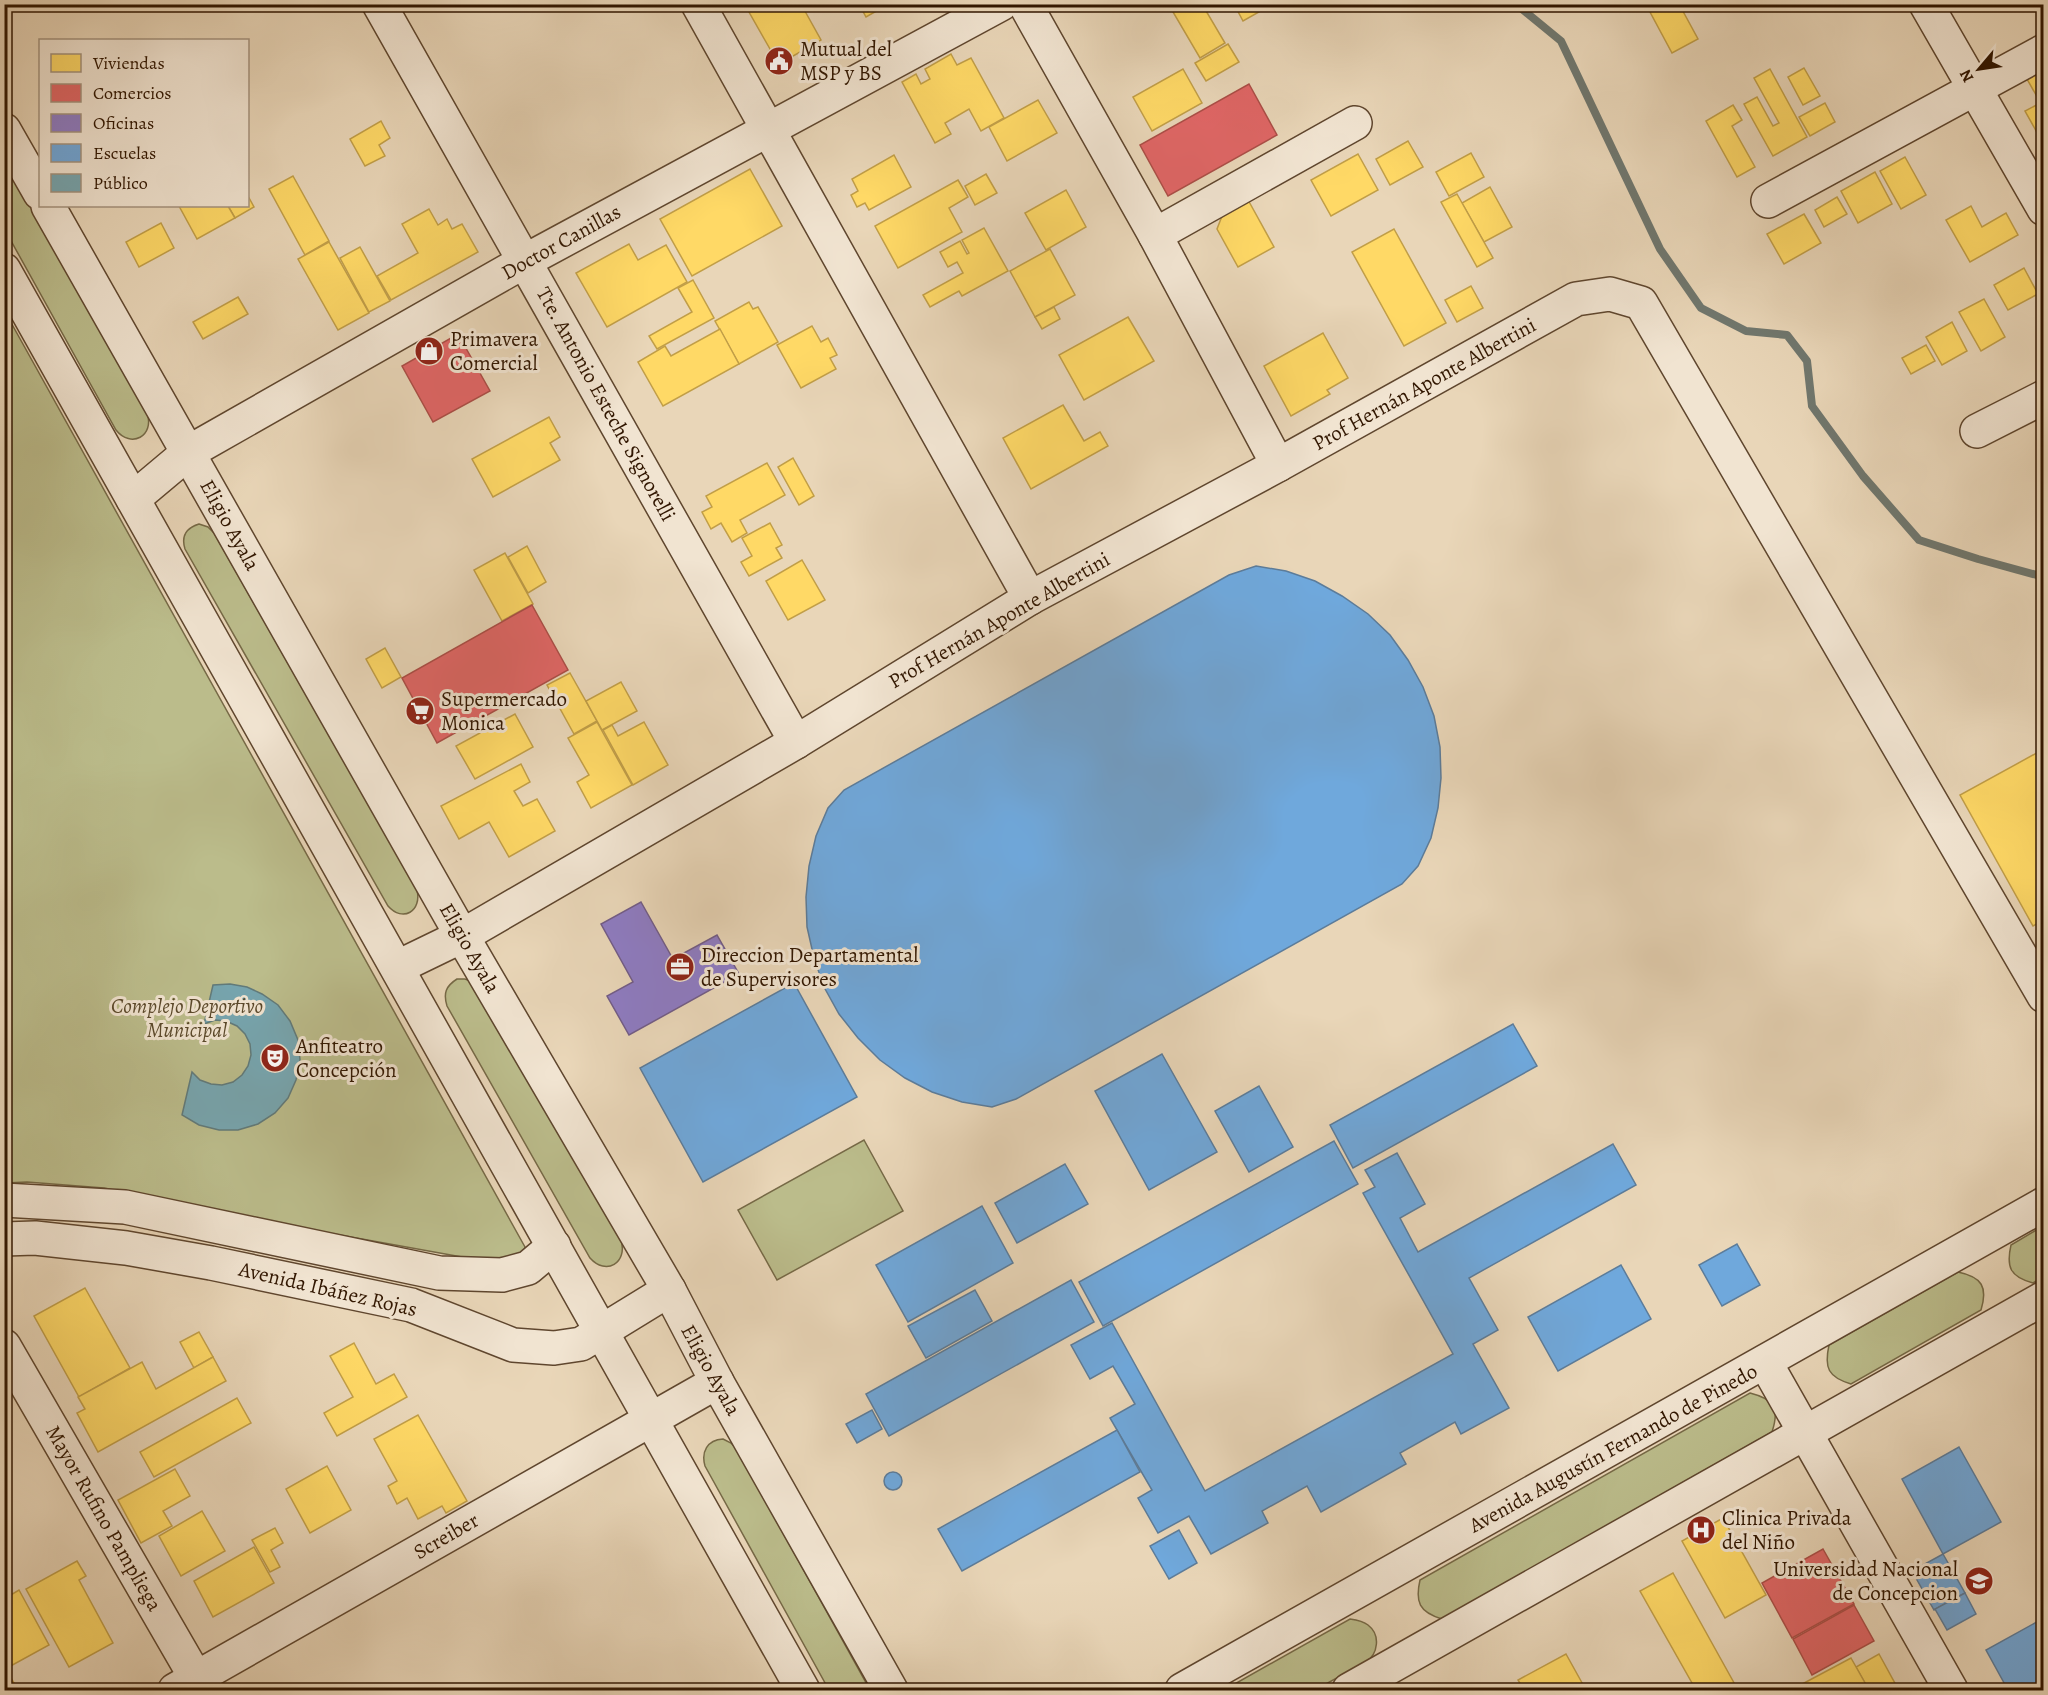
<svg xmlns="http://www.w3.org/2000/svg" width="2048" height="1695" font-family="Alegreya,serif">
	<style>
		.green { fill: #bbbc8b; stroke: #766946; stroke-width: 1.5 }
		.homes { fill: #ffd966; stroke: #c19e47; stroke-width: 1.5 }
		.shops { fill: #e06666; stroke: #ac4e47; stroke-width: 1.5 }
		.offices { fill: #8e7cc3; stroke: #725d88; stroke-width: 1.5 }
		.schools { fill: #6fa8dc; stroke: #5c7c9a; stroke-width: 1.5 }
		.public { fill: #76a5af; stroke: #617a7a; stroke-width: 1.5 }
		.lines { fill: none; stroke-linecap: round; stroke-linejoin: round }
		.stream { stroke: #70776e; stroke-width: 8 }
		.minor-casing { stroke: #5f462e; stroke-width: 36 }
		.minor { stroke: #f1e4d1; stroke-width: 33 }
		.labels { text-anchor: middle; stroke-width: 6; stroke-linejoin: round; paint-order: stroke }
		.poi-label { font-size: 21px; fill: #311600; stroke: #f1e4d1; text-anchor: start }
		.street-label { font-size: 21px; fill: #311600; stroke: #f1e4d1 }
		.park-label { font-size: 21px; font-style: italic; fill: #5a482a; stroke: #f1e4d1 }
	</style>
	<rect width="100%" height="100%" fill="#e9d6b8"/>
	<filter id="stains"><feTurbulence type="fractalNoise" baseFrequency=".00333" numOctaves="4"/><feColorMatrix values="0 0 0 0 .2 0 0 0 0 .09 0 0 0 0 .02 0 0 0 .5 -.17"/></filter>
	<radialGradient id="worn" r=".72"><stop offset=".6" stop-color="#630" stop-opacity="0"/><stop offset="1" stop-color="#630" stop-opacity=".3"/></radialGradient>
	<g class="green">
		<path d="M4 156 147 413C155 436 131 449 116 430L5 230Z"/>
		<path d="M4 310 525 1247 523 1256 516 1260 473 1259 323 1232 104 1188 27 1182 5 1183Z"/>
		<path d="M199 524 208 527 214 533 417 890C422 911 403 923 388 906L185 549C181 536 186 528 199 524Z"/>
		<path d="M457 979H465L473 982 621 1240C628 1263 606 1276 590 1258L447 1006C443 993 446 986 457 979Z"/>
		<path d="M864 1140 903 1211 777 1280 738 1210Z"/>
		<path d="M2043 1226V1277L2033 1283C2010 1277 2006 1267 2011 1245Z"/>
		<path d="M1958 1272C1982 1277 1988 1287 1981 1310L1851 1384C1828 1377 1824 1368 1829 1345Z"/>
		<path d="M1750 1393C1774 1399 1780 1408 1772 1432L1442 1619C1419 1612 1415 1602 1420 1580Z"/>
		<path d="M723 1439 731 1443 736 1448 870 1690H829L705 1466C701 1452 707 1440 723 1439Z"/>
		<path d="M1350 1619C1357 1620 1363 1621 1368 1625 1381 1635 1378 1654 1366 1662L1315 1690H1224Z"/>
	</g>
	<g class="homes">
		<path d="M801 4 821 40 793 56 790 64 767 57 770 49 745 5Z"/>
		<path d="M859 4H889L866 17Z"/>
		<path d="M1185 4H1202L1225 43 1200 58 1173 12Z"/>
		<path d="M1234 4H1255L1259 12 1243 21Z"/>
		<path d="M1664 4H1679L1698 39 1672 53 1650 12Z"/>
		<path d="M1228 44 1239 62 1206 81 1195 63Z"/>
		<path d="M951 54 957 65 971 58 1004 118 981 131 969 109 945 123 951 134 935 143 902 82 916 74 921 84 930 79 925 69Z"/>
		<path d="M1804 68 1820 96 1803 105 1788 77Z"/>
		<path d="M1183 69 1202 103 1152 131 1133 97Z"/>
		<path d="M1770 69 1807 137 1773 156 1744 104 1757 97 1773 126 1779 123 1754 78Z"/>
		<path d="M2044 70V101L2040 102 2027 79Z"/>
		<path d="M1038 100 1057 133 1007 161 989 127Z"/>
		<path d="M2044 101V145L2025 111Z"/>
		<path d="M1825 103 1835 122 1810 136 1799 117Z"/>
		<path d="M1733 105 1742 120 1732 126 1755 167 1737 177 1706 121Z"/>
		<path d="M381 121 390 138 379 145 385 156 365 166 350 139Z"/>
		<path d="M1408 141 1423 167 1390 185 1376 159Z"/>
		<path d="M1471 153 1484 177 1449 196 1436 172Z"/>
		<path d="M1358 154 1378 190 1331 216 1311 180Z"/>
		<path d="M894 155 911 187 869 210 865 203 857 207 851 195 858 191 852 179Z"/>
		<path d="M1905 157 1926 195 1901 209 1880 171Z"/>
		<path d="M750 169 782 226 692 276 660 219Z"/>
		<path d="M1875 172 1892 204 1858 223 1841 191Z"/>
		<path d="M986 174 997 193 975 205 965 186Z"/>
		<path d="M293 176 329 241 305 255 269 189Z"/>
		<path d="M958 180 968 197 949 208 962 232 898 268 875 226Z"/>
		<path d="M1490 187 1512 227 1484 242 1462 203Z"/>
		<path d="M1066 190 1086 227 1046 250 1025 213Z"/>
		<path d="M1457 194 1493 258 1477 267 1441 202Z"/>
		<path d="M248 196 254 207 235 218 228 206H248Z"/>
		<path d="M1837 197 1847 214 1824 227 1815 210Z"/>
		<path d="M1247 198 1274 247 1238 267 1217 229 1224 211Z"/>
		<path d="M179 206H228L235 218 197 239Z"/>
		<path d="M1971 206 1982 227 2006 213 2018 235 1970 262 1946 220Z"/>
		<path d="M429 209 438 225 447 219 452 229 462 224 478 252 391 300 377 276 418 253 402 224Z"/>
		<path d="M1804 214 1821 243 1784 264 1767 234Z"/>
		<path d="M161 223 174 248 139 267 126 242Z"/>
		<path d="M984 228 1008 271 962 296 959 291 930 307 923 295 963 273 957 262 948 267 940 252 960 241 967 254 969 253 962 240Z"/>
		<path d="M1394 229 1446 323 1404 346 1352 252Z"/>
		<path d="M329 242 369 313 338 330 298 259Z"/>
		<path d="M629 244 638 260 666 245 687 282 607 327 576 273Z"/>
		<path d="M360 247 390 301 369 312 340 258Z"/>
		<path d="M1050 249 1075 295 1035 317 1010 271Z"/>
		<path d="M2024 268 2038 294 2008 310 1994 285Z"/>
		<path d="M693 280 714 318 657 349 649 336 692 312 678 288Z"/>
		<path d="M1471 286 1483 308 1457 322 1445 300Z"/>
		<path d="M238 297 248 314 203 339 193 322Z"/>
		<path d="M1984 299 2005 337 1981 351 1959 312Z"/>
		<path d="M749 302 753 309 758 307 778 342 739 364 715 321Z"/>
		<path d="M1054 307 1060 319 1042 329 1035 317Z"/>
		<path d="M1128 317 1154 361 1084 400 1059 355Z"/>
		<path d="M1952 322 1967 351 1942 365 1926 337Z"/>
		<path d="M812 326 821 342 828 338 837 355 830 358 836 369 801 388 777 345Z"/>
		<path d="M720 329 739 364 663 406 638 362 665 346 671 356Z"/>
		<path d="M1323 333 1348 378 1327 390 1330 394 1291 416 1264 366Z"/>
		<path d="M1926 345 1935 361 1911 374 1902 358Z"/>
		<path d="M1063 405 1084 441 1100 432 1108 446 1031 489 1003 438Z"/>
		<path d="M549 417 560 437 550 443 560 460 493 497 472 459Z"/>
		<path d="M793 458 814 496 799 505 778 467Z"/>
		<path d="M767 463 785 495 740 520 747 533 732 542 721 523 711 529 702 512 712 507 706 496Z"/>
		<path d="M770 523 782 545 776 548 782 558 749 576 741 562 752 556 742 538Z"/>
		<path d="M527 546 546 582 528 593 508 557Z"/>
		<path d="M505 553 533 604 502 621 474 570Z"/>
		<path d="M802 560 825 600 788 620 766 581Z"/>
		<path d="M385 648 401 677 382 688 366 659Z"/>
		<path d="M570 673 597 721 574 734 547 685Z"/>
		<path d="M621 682 637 711 602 730 586 701Z"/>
		<path d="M515 714 533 747 475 779 456 746Z"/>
		<path d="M597 722 632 785 591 808 577 782 589 775 568 738Z"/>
		<path d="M644 722 668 765 633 785 603 730 612 725 618 736Z"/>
		<path d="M2044 749V920L2033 926 1960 795Z"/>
		<path d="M521 764 530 782 514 791 523 806 537 799 555 831 509 857 489 822 459 839 441 806Z"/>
		<path d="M85 1288 130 1368 79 1397 34 1316Z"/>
		<path d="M199 1332 213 1357 194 1368 180 1342Z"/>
		<path d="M354 1343 376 1384 394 1374 407 1397 337 1436 324 1413 353 1397 330 1356Z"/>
		<path d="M213 1357 226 1381 98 1452 77 1413 85 1409 78 1397 142 1362 156 1389Z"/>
		<path d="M237 1398 251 1423 154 1477 140 1452Z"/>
		<path d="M418 1415 467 1501 446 1513 442 1506 418 1519 407 1498 397 1504 388 1486 397 1481 374 1439Z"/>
		<path d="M327 1466 351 1510 310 1533 286 1489Z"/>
		<path d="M175 1469 190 1496 163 1511 172 1526 141 1543 118 1500Z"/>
		<path d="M202 1511 225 1551 181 1576 159 1536Z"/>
		<path d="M1723 1518 1766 1595 1725 1618 1682 1541Z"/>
		<path d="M275 1528 283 1543 271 1550 280 1567 270 1572 252 1540Z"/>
		<path d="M254 1547 274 1583 213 1617 194 1581Z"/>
		<path d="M77 1561 86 1576 79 1580 113 1643 69 1667 26 1589Z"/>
		<path d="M1673 1573 1738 1690H1696L1640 1591Z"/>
		<path d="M19 1590 49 1645 7 1668 4 1664V1599Z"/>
		<path d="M1566 1654 1586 1690H1524L1518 1680Z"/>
		<path d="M1879 1654 1897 1687 1890 1690H1869L1856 1667Z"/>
		<path d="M1851 1658 1869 1690H1791Z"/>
		<path d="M4 1666 18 1690H4Z"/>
	</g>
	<g class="shops">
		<path d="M1249 84 1277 135 1168 196 1140 145Z"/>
		<path d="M458 334 490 391 433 422 402 366Z"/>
		<path d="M532 605 568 670 437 743 402 678Z"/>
		<path d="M1823 1549 1854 1604 1792 1638 1762 1583Z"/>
		<path d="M1854 1605 1874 1641 1812 1675 1793 1639Z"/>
	</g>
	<path class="offices" d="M641 902 673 959 717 935 739 974 629 1035 607 996 633 982 601 924Z"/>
	<g class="schools">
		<path d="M1256 566 1286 571 1315 581 1342 596 1368 614 1390 635 1408 660 1423 687 1434 716 1440 747 1441 778 1438 808 1431 838 1418 866 1402 884 1016 1099 992 1107 962 1102 932 1092 905 1078 880 1060 858 1038 839 1014 824 987 814 958 807 927 806 897 809 866 816 836 828 808 844 790 1229 575Z"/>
		<path d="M794 983 857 1097 703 1182 640 1068Z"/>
		<path d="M1513 1024 1537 1066 1353 1168 1330 1125Z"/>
		<path d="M1162 1054 1217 1152 1149 1190 1095 1091Z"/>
		<path d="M1259 1086 1293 1147 1249 1172 1215 1111Z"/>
		<path d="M1334 1141 1358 1184 1103 1326 1079 1282Z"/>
		<path d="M1613 1144 1636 1185 1469 1278 1498 1330 1473 1344 1509 1408 1461 1434 1455 1422 1400 1453 1406 1464 1321 1512 1307 1486 1262 1511 1268 1523 1211 1554 1189 1516 1158 1533 1138 1498 1152 1490 1110 1418 1135 1404 1113 1366 1090 1379 1071 1345 1112 1323 1205 1491 1453 1354 1363 1193 1375 1187 1365 1170 1397 1153 1425 1204 1400 1218 1418 1252Z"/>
		<path d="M1065 1164 1088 1204 1017 1243 995 1203Z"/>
		<path d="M982 1206 1013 1263 908 1322 876 1265Z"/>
		<path d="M1737 1244 1760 1285 1722 1306 1699 1265Z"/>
		<path d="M1621 1265 1651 1319 1558 1371 1528 1317Z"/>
		<path d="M1071 1280 1094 1322 889 1436 866 1394Z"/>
		<path d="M975 1290 992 1321 926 1358 908 1326Z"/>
		<path d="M872 1410 882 1429 857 1443 846 1424Z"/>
		<path d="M1117 1430 1140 1472 962 1571 938 1529Z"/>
		<path d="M1959 1447 2001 1522 1943 1554 1902 1479Z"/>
		<circle cx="893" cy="1481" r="9"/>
		<path d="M1179 1530 1197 1563 1169 1579 1150 1546Z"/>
		<path d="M1943 1554 1965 1593 1934 1610 1912 1571Z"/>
		<path d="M1965 1593 1976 1614 1947 1630 1935 1609Z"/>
		<path d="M2044 1618V1690H2008L1986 1650Z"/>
	</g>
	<path class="public" d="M230 984 247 987 262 994 278 1005 290 1021 298 1040 300 1060 296 1080 288 1098 275 1113 258 1124 238 1130H219L199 1125 182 1115 192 1072 200 1080 211 1084 222 1085 233 1082 242 1075 248 1066 251 1055 250 1044 245 1034 237 1026 226 1021 215 1020 204 1024 213 985Z"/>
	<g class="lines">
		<path class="stream" d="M1516 4 1561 41 1660 249 1701 308 1746 331 1787 335 1807 361 1812 406 1863 476 1919 540 1978 559 2044 577"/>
		<g class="minor-casing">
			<g id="minor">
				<path d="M379 4 796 742"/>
				<path d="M698 4 1030 598"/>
				<path d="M1025 4 1155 235 1278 465"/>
				<path d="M1926 4 2044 209"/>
				<path d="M4 130 40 193"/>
				<path d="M1768 201 2044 51"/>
				<path d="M48 206 462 936 669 1290 717 1382 891 1690"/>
				<path d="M1155 235 1355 123"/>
				<path d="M4 270 803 1690"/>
				<path d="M1977 431 2044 397"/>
				<path d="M133 499 189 452 525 261 1001 4"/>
				<path d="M398 967 462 936 796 742 1030 598 1278 465 1576 299 1610 294 1641 303 2044 996"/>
				<path d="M4 1200 125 1207 439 1273 502 1275 528 1268 554 1246"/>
				<path d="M4 1239 35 1238 126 1248 211 1263 411 1305 513 1345 554 1348 581 1344 669 1290"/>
				<path d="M4 1346 203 1690"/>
				<path d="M1765 1362 1951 1690"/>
				<path d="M175 1690 717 1382"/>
				<path d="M1182 1690 2044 1204"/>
				<path d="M1349 1690 2044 1298"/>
			</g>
		</g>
		<use href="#minor" class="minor"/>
	</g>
	<defs>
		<g id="civic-disc" transform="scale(1.5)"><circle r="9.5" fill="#8f2418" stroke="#f1e4d1"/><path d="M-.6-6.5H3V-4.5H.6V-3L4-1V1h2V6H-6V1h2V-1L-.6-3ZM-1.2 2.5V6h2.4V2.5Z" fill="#fff"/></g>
		<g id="shop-disc" transform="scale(1.5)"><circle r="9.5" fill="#8f2418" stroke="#f1e4d1"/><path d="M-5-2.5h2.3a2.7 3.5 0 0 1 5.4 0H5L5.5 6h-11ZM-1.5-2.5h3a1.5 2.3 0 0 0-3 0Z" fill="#fff"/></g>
		<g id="supermarket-disc" transform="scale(1.5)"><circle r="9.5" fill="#8f2418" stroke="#f1e4d1"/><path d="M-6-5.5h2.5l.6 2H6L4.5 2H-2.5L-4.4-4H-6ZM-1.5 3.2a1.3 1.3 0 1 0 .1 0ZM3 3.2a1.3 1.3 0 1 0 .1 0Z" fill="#fff"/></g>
		<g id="office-disc" transform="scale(1.5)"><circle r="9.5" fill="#8f2418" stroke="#f1e4d1"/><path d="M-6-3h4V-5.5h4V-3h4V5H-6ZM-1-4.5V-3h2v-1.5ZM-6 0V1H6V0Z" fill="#fff"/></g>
		<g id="theatre-disc" transform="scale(1.5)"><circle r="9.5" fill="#8f2418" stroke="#f1e4d1"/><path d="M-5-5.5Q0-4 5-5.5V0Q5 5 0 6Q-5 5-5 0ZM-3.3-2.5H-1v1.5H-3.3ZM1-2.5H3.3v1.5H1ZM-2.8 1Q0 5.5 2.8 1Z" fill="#fff"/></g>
		<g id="hospital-disc" transform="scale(1.5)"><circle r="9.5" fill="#8f2418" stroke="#f1e4d1"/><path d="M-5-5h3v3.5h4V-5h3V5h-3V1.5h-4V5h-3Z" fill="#fff"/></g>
		<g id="university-disc" transform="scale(1.5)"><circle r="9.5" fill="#8f2418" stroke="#f1e4d1"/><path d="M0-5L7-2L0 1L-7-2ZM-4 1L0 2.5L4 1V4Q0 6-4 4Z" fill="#fff"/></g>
	</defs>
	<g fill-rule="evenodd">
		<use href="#civic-disc" x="779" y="61"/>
		<use href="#shop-disc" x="429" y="351"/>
		<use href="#supermarket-disc" x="420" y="711"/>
		<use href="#office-disc" x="680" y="967"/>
		<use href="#theatre-disc" x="275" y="1058"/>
		<use href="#hospital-disc" x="1701" y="1530"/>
		<use href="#university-disc" x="1979" y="1581"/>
	</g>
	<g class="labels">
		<g class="poi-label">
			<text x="800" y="56">Mutual del<tspan x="800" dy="24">MSP y BS</tspan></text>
			<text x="450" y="346">Primavera<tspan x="450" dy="24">Comercial</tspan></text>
			<text x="441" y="706">Supermercado<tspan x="441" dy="24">Monica</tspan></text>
			<text x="701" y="962">Direccion Departamental<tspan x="701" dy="24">de Supervisores</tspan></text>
			<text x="296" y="1053">Anfiteatro<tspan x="296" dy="24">Concepción</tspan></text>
			<text x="1722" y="1525">Clinica Privada<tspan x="1722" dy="24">del Niño</tspan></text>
			<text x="1958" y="1576" text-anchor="end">Universidad Nacional<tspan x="1958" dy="24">de Concepcion</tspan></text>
		</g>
		<g class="street-label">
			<text transform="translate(561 242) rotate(-29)" y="7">Doctor Canillas</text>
			<text transform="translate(1424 384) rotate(-29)" y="7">Prof Hernán Aponte Albertini</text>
			<text transform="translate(606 404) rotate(61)" y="7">Tte. Antonio Esteche Signorelli</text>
			<text transform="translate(230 525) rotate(61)" y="7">Eligio Ayala</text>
			<text transform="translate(999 620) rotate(-30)" y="7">Prof Hernán Aponte Albertini</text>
			<text transform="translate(470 948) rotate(60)" y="7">Eligio Ayala</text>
			<text transform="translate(328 1289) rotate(13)" y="7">Avenida Ibáñez Rojas</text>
			<text transform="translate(711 1370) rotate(61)" y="7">Eligio Ayala</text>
			<text transform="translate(1613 1448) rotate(-29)" y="7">Avenida Augustín Fernando de Pinedo</text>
			<text transform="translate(104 1518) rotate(60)" y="7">Mayor Rufino Pampliega</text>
			<text transform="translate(446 1536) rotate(-30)" y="7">Screiber</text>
		</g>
		<g class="park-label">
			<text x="187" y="1013">Complejo Deportivo<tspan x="187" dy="24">Municipal</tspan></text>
		</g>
	</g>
	<rect width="2048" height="1695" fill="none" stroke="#e9d6b8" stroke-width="24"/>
	<rect x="6" y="6" width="2036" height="1683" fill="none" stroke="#311600" stroke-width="3"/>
	<rect x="12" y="12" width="2024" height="1671" fill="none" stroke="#311600" stroke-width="1.5"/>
	<rect x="39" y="39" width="210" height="168" fill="#f1e4d1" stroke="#a4927d" stroke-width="1.5"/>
	<rect x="51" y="54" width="30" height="18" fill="#ffd966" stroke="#a4927d" stroke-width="1.5"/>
	<text x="93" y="69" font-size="18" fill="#311600">Viviendas</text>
	<rect x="51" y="84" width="30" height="18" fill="#e06666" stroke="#a4927d" stroke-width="1.5"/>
	<text x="93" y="99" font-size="18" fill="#311600">Comercios</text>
	<rect x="51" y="114" width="30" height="18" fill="#8e7cc3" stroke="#a4927d" stroke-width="1.5"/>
	<text x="93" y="129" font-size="18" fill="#311600">Oficinas</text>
	<rect x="51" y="144" width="30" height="18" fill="#6fa8dc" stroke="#a4927d" stroke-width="1.5"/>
	<text x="93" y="159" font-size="18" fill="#311600">Escuelas</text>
	<rect x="51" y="174" width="30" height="18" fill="#76a5af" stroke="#a4927d" stroke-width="1.5"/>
	<text x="93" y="189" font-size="18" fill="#311600">Público</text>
	<g transform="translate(1979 69) rotate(241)" stroke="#f1e4d1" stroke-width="4.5" paint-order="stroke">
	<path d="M0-4.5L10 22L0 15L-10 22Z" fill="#311600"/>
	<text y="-9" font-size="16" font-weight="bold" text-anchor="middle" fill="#311600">N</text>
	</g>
	<rect width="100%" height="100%" filter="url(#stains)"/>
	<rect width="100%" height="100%" fill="url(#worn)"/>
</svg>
